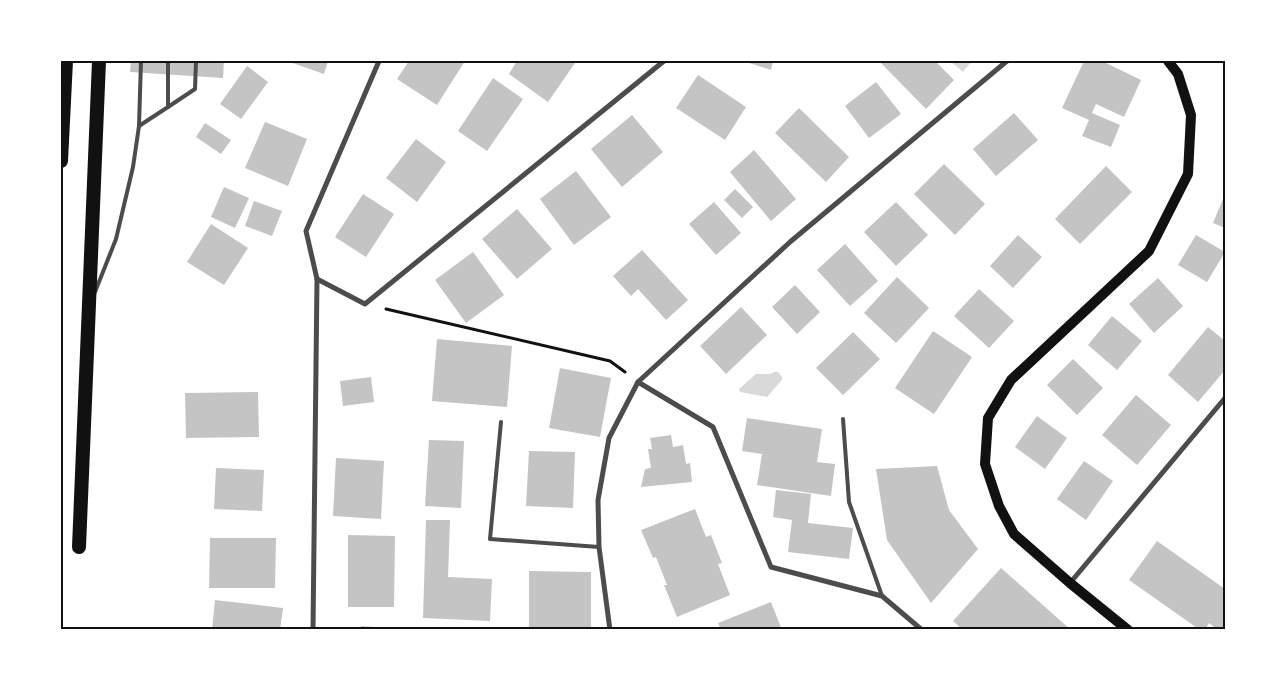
<svg xmlns="http://www.w3.org/2000/svg" width="1286" height="691" font-family="'Varela Round',sans-serif">
	<style>
		.water { fill: #d9d9d9 }
		.building { fill: #c4c4c4 }
		.lines { fill: none; stroke-linecap: round; stroke-linejoin: round }
		.path { stroke: #111; stroke-width: 3 }
		.service { stroke: #4c4c4c; stroke-width: 4 }
		.minor { stroke: #4c4c4c; stroke-width: 5 }
		.secondary { stroke: #111; stroke-width: 10 }
		.trunk { stroke: #111; stroke-width: 14 }
		.neatline { fill: none; stroke: #111; stroke-width: 2 }
	</style>
	<rect width="100%" height="100%" fill="#fff"/>
	<g class="water">
		<path d="M950 61H972L963 72Z"/>
		<path d="M775 372H778L782 377V380L767 397 740 392 739 389 756 374H770Z"/>
	</g>
	<g class="building">
		<path d="M131 61H224L223 78 130 72Z"/>
		<path d="M287 61H328L324 74Z"/>
		<path d="M409 61H465L437 105 397 79Z"/>
		<path d="M517 61H573L575 63 548 102 509 74Z"/>
		<path d="M743 61H773L771 70Z"/>
		<path d="M879 61H935L954 80 926 109Z"/>
		<path d="M1084 61H1102L1141 80 1124 117 1096 104 1092 113 1120 125 1111 147 1082 136 1089 120 1062 108Z"/>
		<path d="M247 66 268 82 241 119 220 104Z"/>
		<path d="M698 75 746 107 725 140 676 108Z"/>
		<path d="M493 78 523 99 487 151 458 131Z"/>
		<path d="M876 82 901 114 869 138 845 106Z"/>
		<path d="M799 108 849 157 826 182 775 133Z"/>
		<path d="M1014 113 1038 140 996 176 973 149Z"/>
		<path d="M632 115 663 152 622 187 591 149Z"/>
		<path d="M265 122 307 139 288 186 245 168Z"/>
		<path d="M205 123 231 140 221 154 196 137Z"/>
		<path d="M416 139 446 162 417 202 386 178Z"/>
		<path d="M754 150 796 199 771 221 730 172Z"/>
		<path d="M944 164 985 204 955 235 914 194Z"/>
		<path d="M1106 166 1132 192 1080 244 1055 219Z"/>
		<path d="M576 171 611 217 574 245 540 199Z"/>
		<path d="M224 187 249 198 235 228 211 217Z"/>
		<path d="M735 189 753 207 742 218 724 200Z"/>
		<path d="M363 194 394 214 366 257 335 237Z"/>
		<path d="M1225 194V228L1213 223Z"/>
		<path d="M254 201 282 211 272 236 245 226Z"/>
		<path d="M714 202 741 233 716 255 689 224Z"/>
		<path d="M896 202 928 235 896 266 864 232Z"/>
		<path d="M517 209 552 249 517 279 482 239Z"/>
		<path d="M211 224 248 248 224 285 187 262Z"/>
		<path d="M1018 235 1042 257 1013 288 990 266Z"/>
		<path d="M1196 235 1225 252 1207 282 1178 265Z"/>
		<path d="M845 244 878 281 850 306 817 270Z"/>
		<path d="M642 250 688 300 666 320 638 289 631 296 613 276Z"/>
		<path d="M473 252 504 295 466 323 435 280Z"/>
		<path d="M897 277 929 308 896 343 864 313Z"/>
		<path d="M1158 278 1183 306 1154 333 1129 304Z"/>
		<path d="M795 285 820 312 797 334 772 307Z"/>
		<path d="M979 289 1014 321 989 348 954 316Z"/>
		<path d="M741 307 767 335 726 374 700 346Z"/>
		<path d="M1112 316 1142 341 1117 370 1088 345Z"/>
		<path d="M1208 327 1225 341V370L1198 402 1168 375Z"/>
		<path d="M933 331 972 357 934 414 895 388Z"/>
		<path d="M853 332 880 359 843 395 816 368Z"/>
		<path d="M437 339 512 346 507 407 432 401Z"/>
		<path d="M1073 359 1103 388 1077 415 1047 385Z"/>
		<path d="M560 368 611 378 600 437 549 428Z"/>
		<path d="M371 377 374 402 343 406 340 381Z"/>
		<path d="M258 392 259 437 186 438 185 393Z"/>
		<path d="M1136 395 1171 425 1137 465 1102 435Z"/>
		<path d="M1037 416 1067 438 1045 469 1015 447Z"/>
		<path d="M747 418 822 429 817 462 835 464 831 496 757 485 762 454 742 451Z"/>
		<path d="M671 435 673 447 683 445 686 464 690 463 692 482 641 487 645 469 651 468 648 449H652L650 438Z"/>
		<path d="M429 440 464 441 461 508 425 506Z"/>
		<path d="M529 451 575 452 573 508 526 506Z"/>
		<path d="M336 458 384 461 381 519 333 516Z"/>
		<path d="M1084 461 1113 481 1086 520 1057 499Z"/>
		<path d="M937 466 949 510 978 549 931 603 887 540 876 469Z"/>
		<path d="M216 468 264 470 262 511 214 509Z"/>
		<path d="M776 490 811 494 808 523 853 528 849 559 788 552 792 520 773 517Z"/>
		<path d="M695 509 706 537 711 535 722 563 718 564 730 595 677 617 664 585H667L656 557 653 558 641 530Z"/>
		<path d="M426 520H450L448 577 492 579 490 621 423 618Z"/>
		<path d="M348 535 395 536 394 607H348Z"/>
		<path d="M210 538H276L275 588H209Z"/>
		<path d="M1157 541 1225 589V630H1218L1209 623 1205 630H1200L1129 580Z"/>
		<path d="M1001 568 1071 630H963L953 621Z"/>
		<path d="M529 571 591 572V630H529Z"/>
		<path d="M215 600 283 608 280 630H212Z"/>
		<path d="M771 602 782 630H721L718 623Z"/>
		<path d="M361 626 390 628V630H361Z"/>
	</g>
	<g class="lines">
		<path class="path" d="M386 309 610 361 625 372"/>
		<g class="service">
			<path d="M168 107 195 89 196 61"/>
			<path d="M139 126 168 107V61"/>
			<path d="M95 292 116 239 133 167 139 126 141 61"/>
			<path d="M843 419 849 502 882 596"/>
			<path d="M501 422 490 539 599 547"/>
		</g>
		<g class="minor">
			<path d="M317 279 365 304 664 61"/>
			<path d="M638 382 713 427 771 567 882 596 922 630"/>
			<path d="M1070 583 1225 398"/>
			<path d="M313 630 317 279 306 231 379 61"/>
			<path d="M610 630 599 547 598 500 609 438 638 382 790 242 1007 61"/>
		</g>
		<path class="secondary" d="M1128 630 1070 583 1014 534 999 506 985 464 988 418 1011 380 1149 251 1188 174 1191 115 1178 74 1168 61"/>
		<g class="trunk">
			<path d="M61 161 66 61"/>
			<path d="M79 547 99 61"/>
		</g>
	</g>
	<rect width="1286" height="691" fill="none" stroke="#ffffff" stroke-width="125"/>
	<rect x="62" y="62" width="1162" height="566" class="neatline"/>
</svg>
